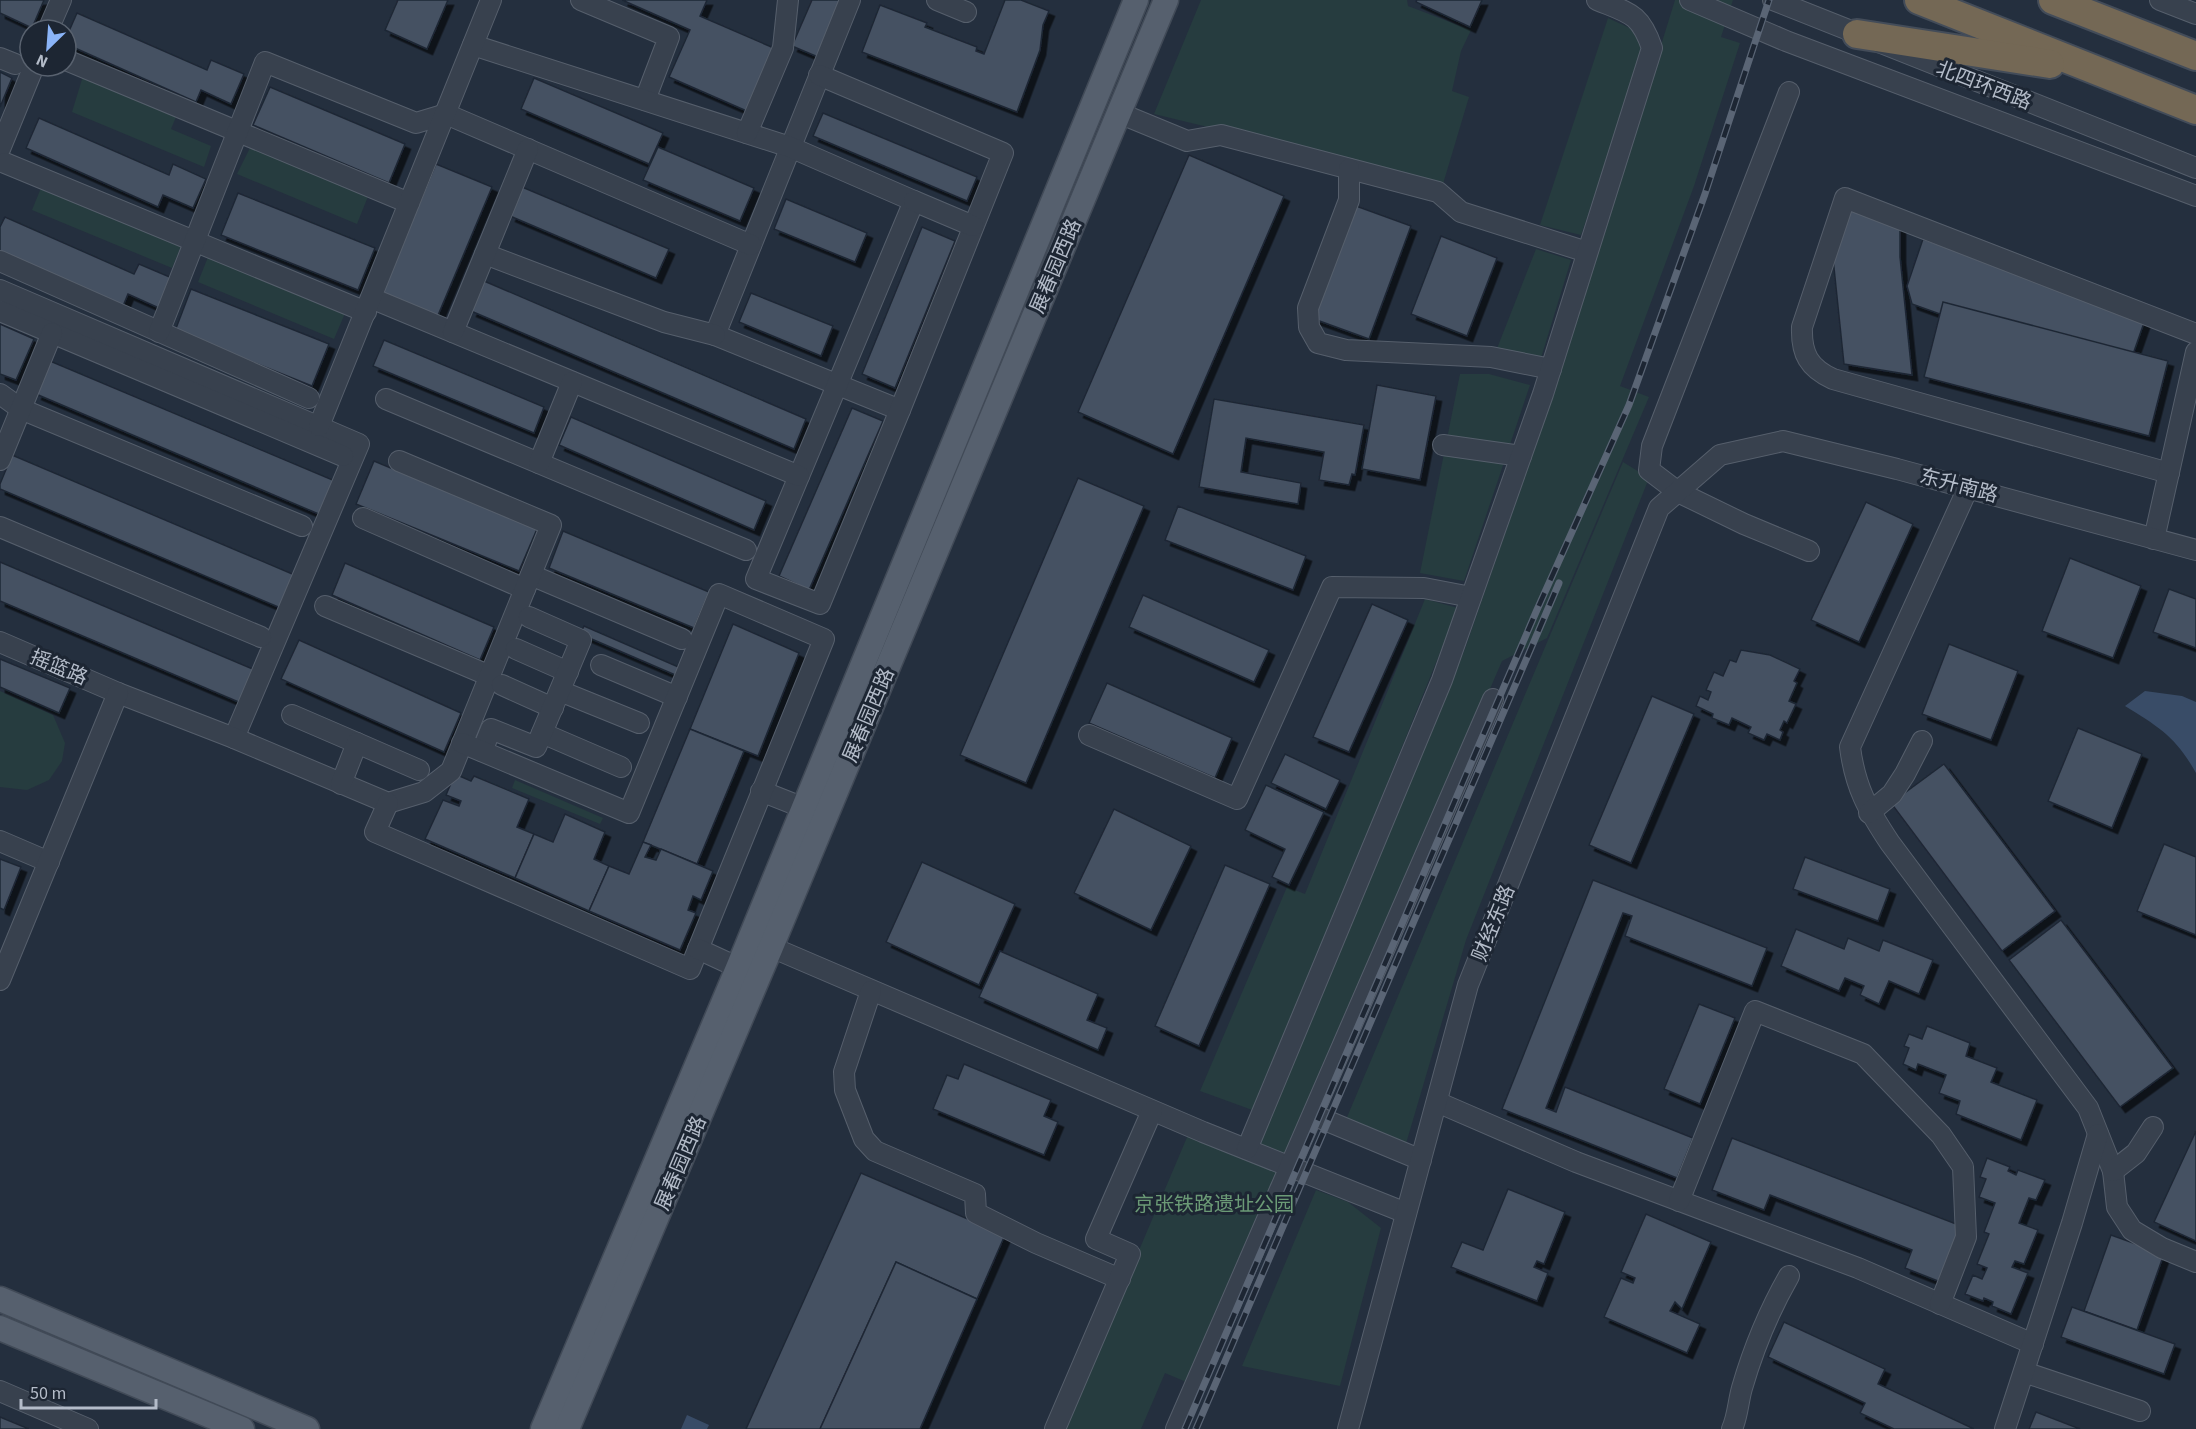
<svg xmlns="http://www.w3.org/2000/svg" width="2196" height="1429" font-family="'Source Sans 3','Noto Sans SC',sans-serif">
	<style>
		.green { fill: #263c3f }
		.water { fill: #394c67 }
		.building { fill: #455162; stroke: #1f2835; stroke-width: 1.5; filter: url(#shadow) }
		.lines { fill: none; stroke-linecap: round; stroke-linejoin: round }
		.minor-casing { stroke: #565f6c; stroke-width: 22 }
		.major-casing { stroke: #414a57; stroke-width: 27 }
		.highway-casing { stroke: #434c59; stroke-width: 32 }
		.minor { stroke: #38414e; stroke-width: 20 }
		.major { stroke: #56606e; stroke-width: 24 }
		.highway { stroke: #746855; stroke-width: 28 }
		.rail-casing { stroke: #5a6575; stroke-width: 7 }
		.rail { stroke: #1d2633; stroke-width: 4.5; stroke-dasharray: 14; stroke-linecap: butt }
		.labels { text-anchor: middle; stroke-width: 6; stroke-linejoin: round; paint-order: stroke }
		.street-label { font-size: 20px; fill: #b4bcc9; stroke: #1d2633 }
		.park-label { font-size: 20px; fill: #6b9a76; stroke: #1d2633 }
	</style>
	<defs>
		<filter id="shadow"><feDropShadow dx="5.5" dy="5.5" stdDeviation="0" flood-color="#0009"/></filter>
	</defs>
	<rect width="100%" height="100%" fill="#242f3e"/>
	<g class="green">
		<path d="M1201 0H1407L1408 6 1471 30 1461 51 1452 91 1469 97 1443 184 1154 114Z"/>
		<path d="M1675 0H1733L1721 37 1740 43 1694 186 1620 386 1649 397 1547 638 1502 661 1191 1384 1165 1373 1141 1429H1063L1188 1135 1249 1160 1465 649 1553 395Z"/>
		<path d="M1608 18 1634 30 1643 53 1581 235 1540 225Z"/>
		<path d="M83 76 176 117 171 129 211 146 204 167 72 112Z"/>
		<path d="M251 146 369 194 357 224 237 174Z"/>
		<path d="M41 188 182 244 172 268 32 210Z"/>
		<path d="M1536 249 1571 260 1541 358 1496 351Z"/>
		<path d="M208 257 346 311 334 339 198 282Z"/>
		<path d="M1460 374H1489L1530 385 1464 581 1420 573Z"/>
		<path d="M1623 462 1649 478 1466 940 1405 1147 1345 1122Z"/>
		<path d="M1425 599 1458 608 1255 1111 1200 1091 1287 887 1305 894Z"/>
		<path d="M0 691 53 715 65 743 62 761 49 780 27 790 0 787Z"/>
		<path d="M515 780 603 818 600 824 512 788Z"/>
		<path d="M1316 1190 1348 1202 1381 1228 1340 1386 1242 1366Z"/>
	</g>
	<g class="water">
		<path d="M2145 691 2182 696 2196 702V773C2176 737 2159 727 2125 706Z"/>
		<path d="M687 1415 709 1425 707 1429H681Z"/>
	</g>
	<g class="building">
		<path d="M0 0H44L32 28 0 13Z"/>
		<path d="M398 0H448L427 49 385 30Z"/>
		<path d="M622 0H707L700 16 776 49 749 112 669 77 690 30Z"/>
		<path d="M812 0H843L818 57 792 46Z"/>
		<path d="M1005 0H1021L1049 11 1043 25 1040 50 1017 112 862 52 880 5 927 23 925 27 977 47 976 51 984 54Z"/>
		<path d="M1417 0H1482L1470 27 1416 2Z"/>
		<path d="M77 13 207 70 211 60 244 74 231 104 201 90 196 102 66 44V38Z"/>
		<path d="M0 72 12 78 0 107Z"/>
		<path d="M534 78 663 133 649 164 521 109Z"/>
		<path d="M270 87 405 144 389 183 253 125Z"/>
		<path d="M823 113 977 177 967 201 813 136Z"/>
		<path d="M39 118 169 175 173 164 206 179 193 208 163 195 158 207 26 148Z"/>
		<path d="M658 147 754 188 740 221 643 180Z"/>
		<path d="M1189 155 1284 196 1173 454 1078 412Z"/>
		<path d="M436 164 492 187 436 320 380 296Z"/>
		<path d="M522 187 669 249 656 278 510 216Z"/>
		<path d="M238 193 375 248 358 290 221 235Z"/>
		<path d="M786 199 867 233 855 262 774 229Z"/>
		<path d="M1846 203 1900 226V257L1912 375 1844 364 1833 258Z"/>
		<path d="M1356 206 1411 226 1369 339 1314 319Z"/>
		<path d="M5 217 134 274 139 264 172 278 159 308 128 294 123 306 0 251V227Z"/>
		<path d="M922 227 955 241 895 388 862 374Z"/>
		<path d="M1441 236 1497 258 1467 336 1411 314Z"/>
		<path d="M1923 239 2146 317 2124 380 1912 304 1907 286Z"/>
		<path d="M484 281 806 419 794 449 471 311Z"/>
		<path d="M191 289 329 344 312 386 175 331Z"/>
		<path d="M751 293 833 326 821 356 739 322Z"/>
		<path d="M1943 302 2168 361 2149 436 1924 377Z"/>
		<path d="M0 324 34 339 16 380 0 374Z"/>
		<path d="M384 340 544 407 534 433 373 366Z"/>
		<path d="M50 361 335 481 321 515 36 394Z"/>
		<path d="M1377 385 1436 396 1420 480 1362 469Z"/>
		<path d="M1214 399 1364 425 1355 475 1352 474 1349 485 1319 480 1324 452 1246 438 1241 472 1301 483 1298 504 1199 487Z"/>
		<path d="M852 408 883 421 809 590 779 576Z"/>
		<path d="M571 417 766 501 754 530 559 445Z"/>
		<path d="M12 455 297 576 283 609 0 489V484Z"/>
		<path d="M374 461 537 529 519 571 356 504Z"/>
		<path d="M1078 478 1144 506 1026 783 960 755Z"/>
		<path d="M1866 502 1913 524 1859 642 1811 620Z"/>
		<path d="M1178 506 1306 556 1293 590 1165 540Z"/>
		<path d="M563 531 709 592 694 628 549 568Z"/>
		<path d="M2070 558 2141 586 2113 658 2042 631Z"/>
		<path d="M0 562 255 670 241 703 0 601Z"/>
		<path d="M345 563 494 627 480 660 332 595Z"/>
		<path d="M2169 589 2196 599V648L2153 632Z"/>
		<path d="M1143 595 1269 650 1254 682 1129 627Z"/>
		<path d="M1372 604 1408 620 1349 752 1313 737Z"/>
		<path d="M733 624 799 653 758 756 690 729Z"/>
		<path d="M584 626 683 669 680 677 580 634Z"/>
		<path d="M299 640 461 713 444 752 281 679Z"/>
		<path d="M1949 644 2018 671 1991 740 1922 714Z"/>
		<path d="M1741 650 1770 655 1800 669 1794 681 1797 683 1789 701 1796 704 1787 723 1784 721 1780 730 1783 732 1780 740 1767 734 1764 740 1748 733 1751 727 1732 718 1729 725 1712 718 1713 714 1696 706 1700 696 1708 700 1711 692 1706 690 1714 672 1723 676 1730 660 1736 662Z"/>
		<path d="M0 659 70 688 59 713 0 687Z"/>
		<path d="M1107 683 1232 738 1215 778 1089 723Z"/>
		<path d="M1652 696 1694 714 1631 863 1589 845Z"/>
		<path d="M2078 728 2142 754 2112 828 2048 801Z"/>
		<path d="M690 729 744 751 697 864 643 842Z"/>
		<path d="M1285 754 1340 780 1326 809 1271 783Z"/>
		<path d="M1944 764 2055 911 2002 951 1891 803Z"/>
		<path d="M455 774 471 781 474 776 529 799 517 827 534 834 515 878 425 839 443 800 459 806 461 801 446 795Z"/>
		<path d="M1266 785 1324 812 1289 885 1272 877 1285 849 1245 830Z"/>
		<path d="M1114 809 1191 846 1151 930 1074 893Z"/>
		<path d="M565 814 605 832 594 859 609 866 589 911 515 878 534 834 553 842Z"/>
		<path d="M643 842 651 845 645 857 656 860 661 849 713 871 701 900 693 896 688 910 696 913 680 950 589 911 609 866 629 874Z"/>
		<path d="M2164 844 2196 857V935L2137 911Z"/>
		<path d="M1805 857 1890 889 1878 921 1793 889Z"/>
		<path d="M0 859 21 867 4 910 0 908Z"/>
		<path d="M922 862 1015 904 979 985 886 942Z"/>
		<path d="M1225 865 1270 884 1199 1046 1155 1026Z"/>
		<path d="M1593 880 1767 948 1752 986 1625 936 1632 916 1623 913 1546 1108 1556 1112 1565 1087 1693 1138 1677 1178 1502 1109Z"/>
		<path d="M2061 920 2173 1068 2120 1107 2009 960Z"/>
		<path d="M1796 929 1844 949 1848 938 1879 951 1883 940 1933 960 1919 994 1889 981 1879 1004 1860 995 1864 986 1845 978 1839 991 1781 966Z"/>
		<path d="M1000 951 1098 994 1087 1020 1107 1028 1098 1050 979 997Z"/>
		<path d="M1699 1004 1735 1018 1700 1104 1664 1089Z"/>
		<path d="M1927 1026 1970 1043 1966 1056 1997 1068 1991 1082 2037 1100 2021 1140 1956 1114 1960 1101 1939 1093 1946 1075 1918 1064 1916 1070 1903 1064 1909 1048 1904 1046 1909 1034 1922 1039Z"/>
		<path d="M964 1064 1051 1100 1044 1116 1058 1122 1044 1155 933 1109 947 1075 958 1079Z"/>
		<path d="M2196 1131V1241L2154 1222Z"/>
		<path d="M1732 1138 1964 1227 1943 1283 1905 1268 1912 1250 1770 1195 1764 1210 1712 1190Z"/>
		<path d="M1987 1158 2010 1167 2008 1171 2016 1175 2018 1170 2045 1180 2036 1200 2029 1198 2019 1223 2038 1230 2024 1264 2015 1261 2012 1267 2028 1273 2011 1314 1992 1306 1993 1302 1984 1298 1983 1301 1965 1294 1973 1275 1982 1279 1987 1268 1977 1264 1989 1234 1984 1232 1995 1203 1979 1197 1986 1179 1980 1177Z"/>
		<path d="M861 1173 1005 1235 977 1299 896 1262 820 1429H746Z"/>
		<path d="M1508 1189 1565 1212 1544 1264 1537 1261 1534 1267 1548 1273 1537 1301 1451 1267 1462 1242 1483 1250Z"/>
		<path d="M1646 1214 1711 1242 1682 1309 1675 1302 1670 1311 1700 1324 1687 1353 1604 1317 1621 1278 1633 1283 1635 1278 1621 1272Z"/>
		<path d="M2111 1235 2164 1254 2137 1330 2084 1311Z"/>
		<path d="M896 1262 977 1299 920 1429H820Z"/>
		<path d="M2072 1307 2175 1344 2164 1374 2061 1337Z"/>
		<path d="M1784 1322 1885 1369 1878 1384 1974 1429H1894L1860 1413 1865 1403 1768 1357Z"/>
		<path d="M2036 1412 2080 1429H2029Z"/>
		<path d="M0 1417 29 1429H0Z"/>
	</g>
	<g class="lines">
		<g class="minor-casing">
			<g id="minor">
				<path d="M581 0 669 37 645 100"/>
				<path d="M850 0 715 335 900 410"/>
				<path d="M937 0 966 12"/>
				<path d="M1690 0 1786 41 2196 196"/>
				<path d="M1773 0 2196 168"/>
				<path d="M2160 0 2196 14"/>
				<path d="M48 30 61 0"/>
				<path d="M473 45 790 147 914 201 756 579 820 604 900 410 1003 153 819 75"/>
				<path d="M0 58 15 64"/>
				<path d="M66 60 409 203"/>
				<path d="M1789 92 1652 446 1649 470 1678 492 1744 524 1809 551"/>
				<path d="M1119 113 1187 141 1221 135 1438 192 1461 212 1587 252"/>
				<path d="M747 133 783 48 788 0"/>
				<path d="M0 149 34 66"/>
				<path d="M5 163 366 312"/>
				<path d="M1349 169V200L1308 308 1309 327 1318 343 1346 350 1491 357 1551 369"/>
				<path d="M914 201 973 226"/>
				<path d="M485 254 664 322 715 335"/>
				<path d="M0 261 309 398"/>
				<path d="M0 290 359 444 234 738"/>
				<path d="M371 298 799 476"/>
				<path d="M0 311 343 456"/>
				<path d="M159 332 265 62 416 123 446 114 751 245"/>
				<path d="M453 332 528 149"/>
				<path d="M0 394 21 409 302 526"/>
				<path d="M386 399 746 550"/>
				<path d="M319 426 491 0"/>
				<path d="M1443 445 1521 456"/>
				<path d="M0 460 52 333"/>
				<path d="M539 463 572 382"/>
				<path d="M2169 473 1833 379C1809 368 1801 354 1802 327L1845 198 2196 334"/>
				<path d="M1968 488 1850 747C1855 787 1868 810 1890 843L2088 1108 2113 1171 2117 1207 2132 1230 2162 1248 2196 1262"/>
				<path d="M363 518 525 589"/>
				<path d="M0 527 261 637"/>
				<path d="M2154 539 2196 352"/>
				<path d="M531 575 682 639"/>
				<path d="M325 606 490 676"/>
				<path d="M0 642 118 693 234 738 388 803 424 792 451 771 551 525 399 461"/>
				<path d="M516 649 568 672"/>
				<path d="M601 665 677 697"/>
				<path d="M502 685 553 708"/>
				<path d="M560 691 639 723"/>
				<path d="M292 715 357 743"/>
				<path d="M542 733 621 767"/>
				<path d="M1089 735 1237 799 1332 587 1424 588 1471 597"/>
				<path d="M482 751 491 729 536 747 581 640 529 617"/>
				<path d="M341 784 357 743 419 770"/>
				<path d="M761 791 804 808"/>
				<path d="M388 803 375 832 690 969 824 639 719 594 629 813 462 743"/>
				<path d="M1869 813 1892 794 1905 774 1922 741"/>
				<path d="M0 841 49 862"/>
				<path d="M771 947 1203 1132 1406 1213"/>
				<path d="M698 949 750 973"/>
				<path d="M0 980 118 693"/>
				<path d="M871 991 844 1072 845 1090 864 1139 875 1151 975 1194 976 1213 1036 1243 1120 1279"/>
				<path d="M1437 1102 1576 1162 1858 1268 2033 1344"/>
				<path d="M1313 1115 1421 1160"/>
				<path d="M1247 1149 1442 680 1543 394 1652 48C1640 13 1629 13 1597 0"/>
				<path d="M2113 1171 2136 1153 2153 1127"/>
				<path d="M1679 1201 1755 1011 1863 1054 1941 1135 1963 1167 1966 1237 1940 1304"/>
				<path d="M2024 1372 2140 1411"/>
				<path d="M0 1391 88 1429"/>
				<path d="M1055 1429 1130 1254 1096 1239 1152 1111"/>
				<path d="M1176 1429 1493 699"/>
				<path d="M1348 1429 1468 985 1659 508 1720 455 1783 441 1897 469 2196 550"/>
				<path d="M1732 1429C1738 1415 1738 1402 1742 1388 1753 1350 1769 1311 1789 1276"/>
				<path d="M2005 1429 2072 1223 2098 1134"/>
			</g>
		</g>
		<g class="major-casing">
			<g id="major">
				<path d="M0 1299 307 1429"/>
				<path d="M0 1328 242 1429"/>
				<path d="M543 1429 738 968 1136 0"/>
				<path d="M567 1429 771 947 1166 0"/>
			</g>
		</g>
		<g class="highway-casing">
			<g id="highway">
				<path d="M1919 0 2196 110"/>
				<path d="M2053 0 2196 56"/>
				<path d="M1857 34 2050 64"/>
			</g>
		</g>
		<use href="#minor" class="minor"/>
		<use href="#major" class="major"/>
		<use href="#highway" class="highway"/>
		<g class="rail-casing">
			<g id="rail">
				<path d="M1185 1429 1536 612 1629 405 1705 194 1769 0"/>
				<path d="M1196 1429 1559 583"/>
			</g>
		</g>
		<use href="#rail" class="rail"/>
	</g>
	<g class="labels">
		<g class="street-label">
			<text transform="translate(1984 85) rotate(21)" y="7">北四环西路</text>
			<text transform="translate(1055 266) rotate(-67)" y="7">展春园西路</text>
			<text transform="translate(1959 485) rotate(15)" y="7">东升南路</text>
			<text transform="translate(59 667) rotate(23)" y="7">摇篮路</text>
			<text transform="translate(868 715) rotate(-67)" y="7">展春园西路</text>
			<text transform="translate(1493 923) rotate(-68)" y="7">财经东路</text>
			<text transform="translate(680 1163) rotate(-67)" y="7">展春园西路</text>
		</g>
		<g class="park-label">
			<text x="1214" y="1211">京张铁路遗址公园</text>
		</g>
	</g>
	<g transform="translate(48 48) rotate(205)"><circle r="28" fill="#1d2633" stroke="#59626f" stroke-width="1.5"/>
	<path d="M0-4.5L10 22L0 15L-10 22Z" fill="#8ab4f8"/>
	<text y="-9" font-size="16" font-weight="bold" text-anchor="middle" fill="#b4bcc9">N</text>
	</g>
	<path d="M21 1399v9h135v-9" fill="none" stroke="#b4bcc9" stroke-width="3"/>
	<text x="30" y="1399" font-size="18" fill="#b4bcc9" stroke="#1d2633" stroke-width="4.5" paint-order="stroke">50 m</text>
</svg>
